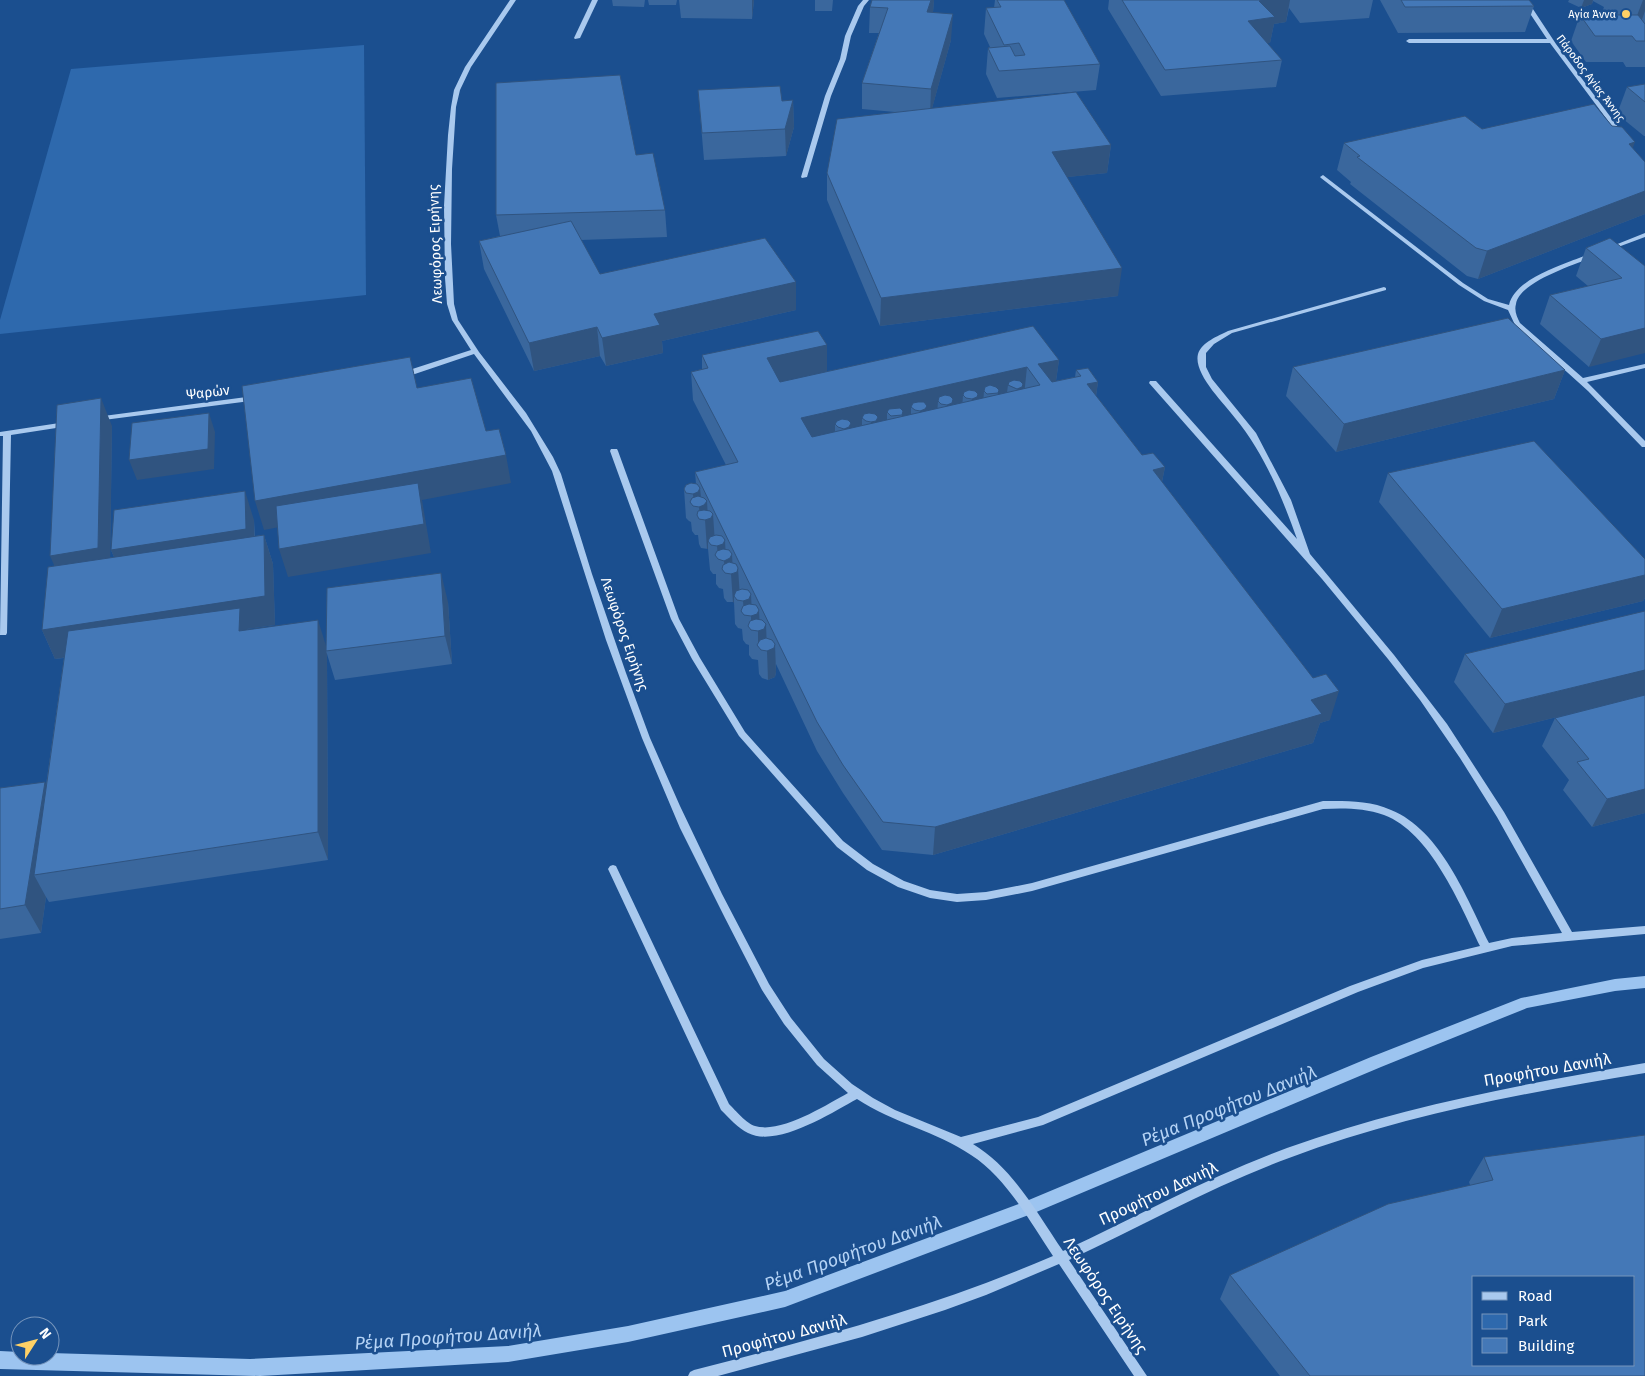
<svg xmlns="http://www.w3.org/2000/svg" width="1645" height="1376" font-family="'Fira Sans',sans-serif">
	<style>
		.green { fill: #2e69ad }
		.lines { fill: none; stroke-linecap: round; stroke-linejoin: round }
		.stream { fill: #9cc4f0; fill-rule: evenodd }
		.minor { fill: #a9c9ee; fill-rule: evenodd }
		.wall { fill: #3a679d }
		.shaded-wall { fill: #305480 }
		.building { fill: #4478b7; stroke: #305480; fill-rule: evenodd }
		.poi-dot { fill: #ffd166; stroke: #1b4f8f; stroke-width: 2 }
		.labels { text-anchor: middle; stroke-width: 5; stroke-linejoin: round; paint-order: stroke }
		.far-poi-label { font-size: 11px; fill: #fff; stroke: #1b4f8f; text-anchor: end }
		.far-street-label { font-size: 11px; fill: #fff; stroke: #1b4f8f }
		.street-label { font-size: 14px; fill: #fff; stroke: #1b4f8f }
		.near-street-label { font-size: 16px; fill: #fff; stroke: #1b4f8f }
		.near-water-label { font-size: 18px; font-style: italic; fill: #b5d3f5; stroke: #1b4f8f }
	</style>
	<rect width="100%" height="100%" fill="#1b4f8f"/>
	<path class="green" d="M364 45 366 295 0 334V320L71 69Z"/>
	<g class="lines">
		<path class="stream" d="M1645 976V988L1615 991 1527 1008 1381 1067 1034 1213 785 1307 628 1342 508 1362 260 1376 0 1369V1351L20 1352V1356H50V1353L250 1359 508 1346 628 1326 785 1291 1024 1202 1371 1057 1521 998 1615 979Z"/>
		<g class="minor">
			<path d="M510 0H516L471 67 460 90 456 107 452 169 451 244 454 304 458 320 479 352 526 413 553 457 561 474 592 574 626 673 650 738 680 806 722 894 769 984 791 1018 824 1059 852 1084 873 1098 895 1110 961 1137 1038 1117 1350 986 1422 960 1480 946C1460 904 1430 832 1384 815 1364 808 1344 808 1323 809L1032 891 986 900 957 902 930 898 898 887 867 870 837 847 739 736 692 659 671 619 610 451 611 449H617L618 451 679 619 700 658 745 732 843 841 873 864 904 881 930 890 957 894 986 892 1032 883 1323 801C1346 801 1369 800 1391 810 1441 830 1467 899 1489 943L1512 938 1562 933 1497 817 1460 758 1420 700 1388 659 1322 579 1149 383 1150 381H1156L1297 539C1282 497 1264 453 1235 418 1224 403 1193 374 1198 354 1202 342 1218 336 1228 331L1384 287 1386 288V290L1232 333 1214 344 1206 353V367L1212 379 1256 433 1291 500 1310 554 1394 655 1447 724 1504 812 1572 932 1645 926V934L1512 946 1423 968 1358 992 1043 1125 973 1144C1013 1168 1037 1213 1063 1251 1138 1216 1210 1176 1287 1148 1403 1106 1524 1084 1645 1063V1073C1525 1093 1403 1115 1289 1158 1213 1186 1142 1226 1069 1260L1147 1376H1134L1059 1264 986 1295 945 1310 862 1337 718 1376H688L690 1372 694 1370C816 1339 937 1306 1053 1256 1030 1222 1006 1177 971 1155 936 1131 893 1123 857 1099 831 1113 777 1148 748 1133 738 1128 729 1118 721 1110L608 869 610 866 613 865 616 866 729 1104C735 1110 747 1124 755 1126 781 1134 826 1105 848 1093L817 1065 784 1024 762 990 725 918 680 828 642 738 606 640 552 471 531 431 474 354 406 377H403L399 375 400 373 471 350 452 320 447 304 445 278 444 206 448 135 451 107 454 90 465 67Z"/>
			<path d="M592 0H598L580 38 575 39 574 38Z"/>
			<path d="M863 0H869L864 6 851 36 846 59 831 96 807 177 802 178 801 177 825 96 840 59 845 36 858 6Z"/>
			<path d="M1521 0H1527L1556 44 1624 135V137H1620L1550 43H1409L1406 41 1409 39H1547Z"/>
			<path d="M1323 175 1463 283 1488 299 1509 305C1514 282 1551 269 1571 261 1578 259 1586 254 1593 255V257C1574 265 1519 282 1516 304 1514 311 1517 317 1520 323L1583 378 1645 364V368L1587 382 1645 441V447H1642L1588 391 1515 325 1508 310 1484 301 1459 285 1321 178 1320 177Z"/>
			<path d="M1645 233V237L1610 250H1606L1605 249Z"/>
			<path d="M254 396H257V400L96 421 92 419 96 417Z"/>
			<path d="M66 422 70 424 69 426 11 435 7 633 6 635H0L3 436H0V432Z"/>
		</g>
	</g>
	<g class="wall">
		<path d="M612 0H645L644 7 613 6Z"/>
		<path d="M648 0H677L676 5H649Z"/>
		<path d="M679 0H754L752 19 681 18Z"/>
		<path d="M815 0H833L832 11H815Z"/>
		<path d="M872 0H934L933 12 951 40 932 108 1111 145 1107 173 1067 177 1118 296 880 326 827 200V173L895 112 862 109V83L879 33H869L870 7Z"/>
		<path d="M995 0H1064L1100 64 1096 90 997 98 986 74 988 48 990 47 984 34 986 8H994Z"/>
		<path d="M1109 0H1373L1369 18 1300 23 1289 8 1286 22 1274 24 1270 43H1267L1282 60 1276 87 1161 96 1108 9Z"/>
		<path d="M1380 0H1529L1534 6 1525 32 1398 33Z"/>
		<path d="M1569 0H1645V67H1626L1623 62H1586L1571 41 1580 15H1609L1602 12 1604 7 1593 1 1592 4 1581 8 1568 2Z"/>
		<path d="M1645 84V136H1644L1617 114 1627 87Z"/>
		<path d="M698 90 782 101 793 100 794 127 786 156 704 160Z"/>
		<path d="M1612 126 1645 162V214L1478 279 1467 276 1350 184 1351 182 1337 170 1344 143 1482 129Z"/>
		<path d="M636 155 665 210 667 237 581 240 600 274 796 310 662 341 663 353 606 366 600 356 534 371 484 269 479 241 500 236 496 215Z"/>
		<path d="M1586 248 1645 266 1589 367 1540 324 1550 295 1588 286 1576 276Z"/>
		<path d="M702 355 827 371 1059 360 1056 381 1075 377 1076 370 1098 382 1096 396 1142 455 1165 467 1162 482 1330 720 1320 723 1313 743 933 855 882 850 843 793 817 751 776 664V672L775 677 768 680 762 678 759 674 758 660 752 659 749 655V645L746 644 743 640 742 629 738 628 735 624 734 602H727L724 598 723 589 719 588 716 584V574H713L710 570 708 549 701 548 699 544 698 535H695L692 531 691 522 689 521 686 518 684 489 696 484 695 472 726 465 693 400 691 372 702 369Z"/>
		<path d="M1293 367 1565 370 1554 399 1336 452 1286 396Z"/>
		<path d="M112 426 110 558 114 557 111 550 254 520 255 536 264 535 273 564 275 625 247 629 248 630 326 647 448 602 452 664 335 680 327 654 328 860 49 902 46 897 41 933 0 939V788L46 785 64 658 55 659 42 630 54 566Z"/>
		<path d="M1388 473 1645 559V598L1643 601 1490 638 1379 502Z"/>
		<path d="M1465 654 1645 695 1493 733 1454 682Z"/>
		<path d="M1645 695V813L1592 827 1563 790 1569 780 1542 746 1555 718Z"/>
		<path d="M1484 1157 1645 1376H1280L1220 1299 1230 1275 1470 1185 1469 1182Z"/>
	</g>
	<g class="shaded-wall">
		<path d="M752 0H754L752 19Z"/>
		<path d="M931 0H934L933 13 927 12Z"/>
		<path d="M1263 0H1290L1286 22 1274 24 1270 43 1243 47 1248 21 1259 1Z"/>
		<path d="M1584 0H1593L1592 4 1581 8Z"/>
		<path d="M1643 0H1645V11L1641 22 1633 26Z"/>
		<path d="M953 14 951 40 930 116 931 89Z"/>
		<path d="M793 100 794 127 786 156 785 129Z"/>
		<path d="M1635 142 1625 169 1629 144Z"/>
		<path d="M1111 145 1107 173 1049 179 1052 152Z"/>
		<path d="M1645 191V214L1478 279 1487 251Z"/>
		<path d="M1122 268 1118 296 880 326 881 298Z"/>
		<path d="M796 282V310L662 341 663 353 606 366 602 338 654 314Z"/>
		<path d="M597 327 600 356 534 371 529 343Z"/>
		<path d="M1645 328V353L1589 367 1601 339Z"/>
		<path d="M827 345V374L768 386 767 358Z"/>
		<path d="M1059 360 1055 388 1040 385 1038 364Z"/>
		<path d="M1027 367 1024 396 1017 389 1008 385 1006 400 995 422 998 393 984 391 983 405 969 428 972 399 963 395 962 410 946 433 947 405 938 401 937 415 919 439 920 411 911 407V422L901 443 902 415 887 412V427L871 451V422L862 418V433L843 457 844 429 835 424V439L801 447V418Z"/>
		<path d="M1565 370 1554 399 1336 452 1344 424Z"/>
		<path d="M1098 382 1094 410 1087 384Z"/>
		<path d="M101 398 112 426 110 577 63 585 50 556Z"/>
		<path d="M209 413 215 432 214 469 137 480 129 460Z"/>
		<path d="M506 455 511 483 422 500 431 553 288 577 279 549 421 500 264 530 255 501Z"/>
		<path d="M1165 467 1159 496 1153 470Z"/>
		<path d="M700 488 702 506 707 501 708 519 713 514 715 543 708 541V549H707L705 520H700L699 507 694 506 693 494Z"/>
		<path d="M245 491 254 520 255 558 123 578 111 550Z"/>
		<path d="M264 535 273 564 275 625 247 629 250 637 249 660 239 630 55 659 42 630Z"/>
		<path d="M725 540 726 560 732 554 733 574 738 568 740 597 738 601V600L734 596V602L733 603 731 574 725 573 724 561 718 559 717 546Z"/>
		<path d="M441 573 448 602 452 664 445 636Z"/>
		<path d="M1645 575V598L1643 601 1490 638 1502 609Z"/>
		<path d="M751 594 752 616 759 610 760 630 766 624 767 651 758 646V631L751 630V616L744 615 743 601Z"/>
		<path d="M318 620 327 649 326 651 327 654 328 860 318 832Z"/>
		<path d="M775 644 776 672 775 677 768 680 767 651Z"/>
		<path d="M1645 670V695L1493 733 1505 704Z"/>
		<path d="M1339 691 1330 720 1320 723 1313 743 933 855 935 827 1311 700Z"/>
		<path d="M45 782 59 810 34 875 46 897 41 933 25 905Z"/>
		<path d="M1645 789V813L1592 827 1607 799Z"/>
	</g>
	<g class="building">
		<path d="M872 0H931L927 12 953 14 931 89 862 83 888 8 870 7Z"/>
		<path d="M997 0H1064L1100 64 999 71 988 48 1010 46 1015 56 1025 55 1019 43 1004 45 986 8 1001 7Z"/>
		<path d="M1122 0H1263L1259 1 1275 17 1248 21 1282 60 1165 70Z"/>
		<path d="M1401 0H1529L1534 6 1405 7Z"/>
		<path d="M1580 15H1638L1645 24V41H1636L1632 36H1595Z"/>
		<path d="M620 75 636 155 653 153 665 210 496 215V83Z"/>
		<path d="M1645 84V102L1627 87Z"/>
		<path d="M780 86 782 101 793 100 785 129 702 133 698 90Z"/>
		<path d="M1076 92 1111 145 1052 152 1122 268 881 298 827 173 837 119Z"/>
		<path d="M1594 104 1612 126 1622 127 1635 142 1629 144 1645 162V191L1487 251 1476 248 1357 157 1360 156 1344 143 1465 116 1482 129Z"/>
		<path d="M571 221 600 274 765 238 796 282 654 314 660 325 602 338 597 327 529 343 479 241Z"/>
		<path d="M1610 238 1645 266V328L1601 339 1550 295 1622 278 1586 248Z"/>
		<path d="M1508 318 1565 370 1344 424 1293 367Z"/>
		<path d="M1033 326 1059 360 1038 364 1052 382 1081 376 1076 370 1088 368 1098 382 1087 384 1142 455 1153 453 1165 467 1153 470 1313 678 1326 674 1339 691 1311 700 1322 714 935 827 883 822 843 765 817 722 695 472 738 462 691 372 708 368 702 355 818 331 827 345 767 358 780 382ZM1027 367 1040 385 812 437 801 418Z"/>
		<path d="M410 357 417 388 471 378 486 431 499 429 506 455 255 501 242 386Z"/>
		<path d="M1014 380 1020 381 1023 384 1022 387 1017 389 1008 385 1009 382Z"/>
		<path d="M990 385 996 387 999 390 998 393 987 394 984 391 985 387Z"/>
		<path d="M969 390 975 391 978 394 977 397 972 399 966 398 963 395 964 392Z"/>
		<path d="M945 395 950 396 953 399 952 403 947 405 941 404 938 401 939 397Z"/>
		<path d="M101 398 98 548 50 556 57 405Z"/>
		<path d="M918 402H924L927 406 925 409 920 411 915 410 911 407 913 403Z"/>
		<path d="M900 408 903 411 902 415 891 416 887 412 889 409Z"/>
		<path d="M209 413 208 449 129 460 132 423Z"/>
		<path d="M869 413 875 414 878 417 876 421 871 422 866 421 862 418 864 414Z"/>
		<path d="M842 419 848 420 851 423 849 427 844 429 838 427 835 424 837 421Z"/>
		<path d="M1534 441 1645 559V575L1502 609 1388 473Z"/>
		<path d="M418 483 424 524 279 549 276 506Z"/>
		<path d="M691 483 697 484 700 488 698 492 693 494 686 493 684 489 686 485Z"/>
		<path d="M245 491 246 529 111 550 114 510Z"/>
		<path d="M698 496 704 498 707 501 704 505 699 507 693 506 690 502 692 498Z"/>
		<path d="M704 510 710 511 713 514 711 518 705 520 699 519 697 515 698 511Z"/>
		<path d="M264 535 265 596 42 630 48 567Z"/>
		<path d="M716 535 722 536 725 540 723 544 717 546 711 545 708 541 710 537Z"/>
		<path d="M723 549 729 550 732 554 730 558 724 561 718 559 715 555 717 551Z"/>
		<path d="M729 562 736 564 738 568 737 572 731 574 725 573 722 569 723 565Z"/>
		<path d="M441 573 445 636 326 651 327 588Z"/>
		<path d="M742 589 748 590 751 594 749 599 743 601 737 600 734 596 736 591Z"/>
		<path d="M749 604 756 605 759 610 757 614 751 616 744 615 741 611 743 606Z"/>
		<path d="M240 608 239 631 318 620V832L34 875 68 631Z"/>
		<path d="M1645 611V670L1505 704 1465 654Z"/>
		<path d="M756 619 762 620 766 624 764 629 758 631 751 630 748 626 750 621Z"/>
		<path d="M766 638 772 640 775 644 774 648 767 651 761 650 757 645 760 640Z"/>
		<path d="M1645 695V789L1607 799 1577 762 1589 759 1555 718Z"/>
		<path d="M45 782 25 905 0 909V788Z"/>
		<path d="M1645 1135V1376H1310L1230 1275 1388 1204 1493 1180 1484 1157ZM1474 1277H1634V1365H1474Z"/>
	</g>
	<circle class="poi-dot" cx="1626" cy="14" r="5"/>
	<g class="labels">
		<g class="far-poi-label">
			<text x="1616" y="18">Αγία Άννα</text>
		</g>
		<g class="far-street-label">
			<text transform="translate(1591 78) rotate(53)" y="4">Πάροδος Αγίας Άννης</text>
		</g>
		<g class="street-label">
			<text transform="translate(435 244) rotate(-92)" y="5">Λεωφόρος Ειρήνης</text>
			<text transform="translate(208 392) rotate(-7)" y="5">Ψαρών</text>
			<text transform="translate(625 634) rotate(71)" y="5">Λεωφόρος Ειρήνης</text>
		</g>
		<g class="near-street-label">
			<text transform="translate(1547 1069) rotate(-10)" y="6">Προφήτου Δανιήλ</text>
			<text transform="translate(1158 1193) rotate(-25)" y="6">Προφήτου Δανιήλ</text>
			<text transform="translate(1106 1295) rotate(56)" y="6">Λεωφόρος Ειρήνης</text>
			<text transform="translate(784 1335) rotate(-15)" y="6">Προφήτου Δανιήλ</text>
		</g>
		<g class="near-water-label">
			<text transform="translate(1229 1106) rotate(-22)" y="6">Ρέμα Προφήτου Δανιήλ</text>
			<text transform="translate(853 1253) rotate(-20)" y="6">Ρέμα Προφήτου Δανιήλ</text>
			<text transform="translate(448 1337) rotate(-4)" y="6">Ρέμα Προφήτου Δανιήλ</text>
		</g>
	</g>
	<rect x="1472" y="1276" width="162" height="90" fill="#1b4f8f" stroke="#7695bc"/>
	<rect x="1482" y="1292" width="25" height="8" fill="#a9c9ee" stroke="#7695bc"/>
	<text x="1518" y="1301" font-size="15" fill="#ffffff">Road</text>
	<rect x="1482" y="1314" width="25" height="15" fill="#2e69ad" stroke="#7695bc"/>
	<text x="1518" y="1326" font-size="15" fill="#ffffff">Park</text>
	<rect x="1482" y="1338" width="25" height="15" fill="#4478b7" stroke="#7695bc"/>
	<text x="1518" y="1351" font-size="15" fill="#ffffff">Building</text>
	<g transform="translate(35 1341) rotate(54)"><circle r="24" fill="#1b4f8f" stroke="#7695bc"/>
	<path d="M0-4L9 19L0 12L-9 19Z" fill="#ffd166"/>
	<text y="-8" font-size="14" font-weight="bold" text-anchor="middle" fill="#ffffff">N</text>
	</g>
</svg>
